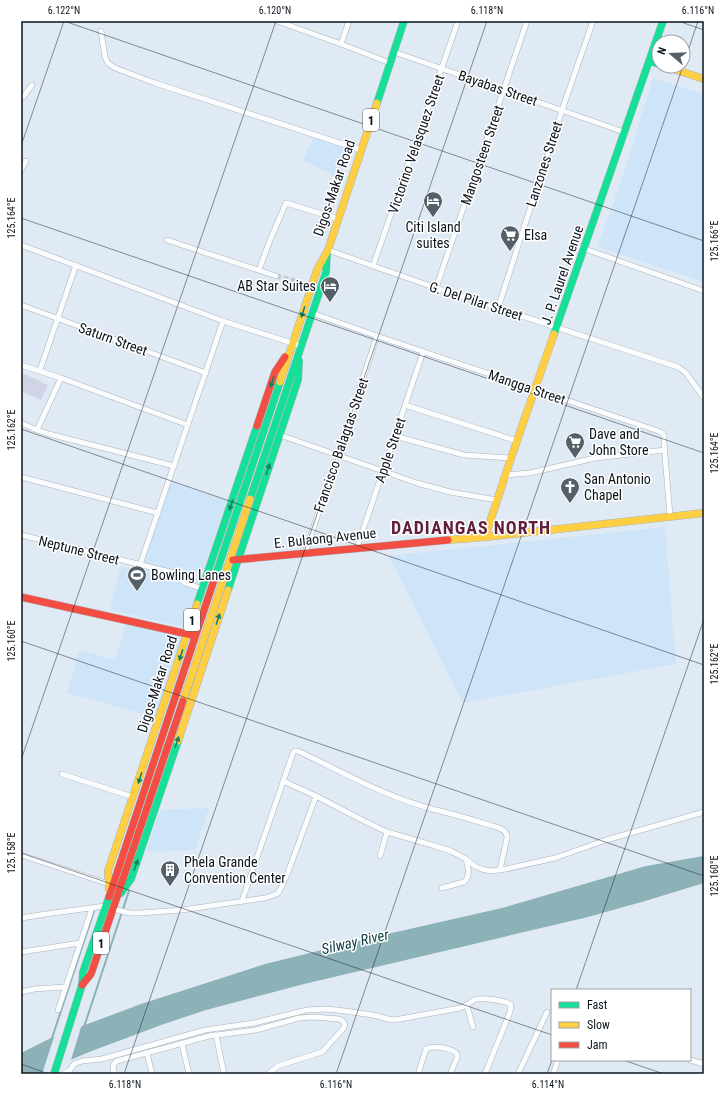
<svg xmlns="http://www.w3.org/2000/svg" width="725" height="1095" font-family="'Roboto Condensed',sans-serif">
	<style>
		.built { fill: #cee4f9 }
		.green { fill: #d1d4e7 }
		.water { fill: #8cb1b6 }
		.pier { fill: #dfeaf4 }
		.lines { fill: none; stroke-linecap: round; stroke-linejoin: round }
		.stream { stroke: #8cb1b6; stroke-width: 2 }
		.street-tunnel { stroke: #bfcad4; stroke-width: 5; stroke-dasharray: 5 2.5; stroke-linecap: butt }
		.street-casing { stroke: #aab3bb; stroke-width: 6 }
		.fast-casing { stroke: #aab3bb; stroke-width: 8 }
		.slow-casing { stroke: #aab3bb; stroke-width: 8 }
		.jam-casing { stroke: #aab3bb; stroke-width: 8 }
		.street { stroke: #fafcfd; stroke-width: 5 }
		.fast { stroke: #16e098; stroke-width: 7 }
		.slow { stroke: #ffcf43; stroke-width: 7 }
		.jam { stroke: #f24e42; stroke-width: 7 }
		.oneway { fill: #118460 }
		.ticks { fill: none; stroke: #0b141c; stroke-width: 1; stroke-opacity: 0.45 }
		.labels { text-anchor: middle; stroke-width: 3; stroke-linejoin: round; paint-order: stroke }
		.shield { fill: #fff; stroke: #545a60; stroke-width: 1 }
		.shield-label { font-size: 13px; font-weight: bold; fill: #0b141c }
		.street-label { font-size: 14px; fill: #0b141c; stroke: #fff }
		.poi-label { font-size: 14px; fill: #0b141c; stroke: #fff; text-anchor: start }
		.water-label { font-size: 15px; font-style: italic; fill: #144245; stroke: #fff }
		.district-label { font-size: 18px; font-weight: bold; letter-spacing: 1px; fill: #611f39; stroke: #fff }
		.neatline { fill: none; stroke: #0b141c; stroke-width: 1.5 }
		.ticks-label { font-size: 10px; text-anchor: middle; fill: #0b141c }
	</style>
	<rect width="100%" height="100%" fill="#dfeaf4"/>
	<g class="built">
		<path d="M653 78 704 94V282L598 247 628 160Z"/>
		<path d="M315 135 350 148 339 178 303 160Z"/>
		<path d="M171 482 227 501 184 627 110 610 121 566 140 570Z"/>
		<path d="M665 527 676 664 463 703 389 556Z"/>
		<path d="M126 624 182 637 156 717 67 693 79 650 115 660Z"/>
		<path d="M209 808 195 850 146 852 160 810Z"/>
	</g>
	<path class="green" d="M22 373 48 385 41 400 21 391Z"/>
	<path class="water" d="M704 856V883L645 901 588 917 304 984 206 1010 161 1025 89 1052 38 1074H21V1053L53 1037 141 1004 265 964 392 933 502 908 646 866Z"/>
	<path class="pier" d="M82 1024 70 1063 42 1074 55 1034Z"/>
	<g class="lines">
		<g class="stream">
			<path d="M123 909 129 891"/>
			<path d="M84 1027 121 915"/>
			<path d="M52 1038 94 911"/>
		</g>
		<path class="street-tunnel" d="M276 276 295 281"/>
		<g class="street-casing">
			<g id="street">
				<path d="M277 21 341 44 390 63"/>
				<path d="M101 31 105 57 108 63 115 68 155 83 361 150"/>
				<path d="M341 44 349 21"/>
				<path d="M394 52 624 132"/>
				<path d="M21 98 23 97 32 85"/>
				<path d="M21 170 26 161"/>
				<path d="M167 240 276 276"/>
				<path d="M21 245 223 321 301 346"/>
				<path d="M585 249 704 291"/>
				<path d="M328 250 436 288 678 367 686 373 704 398"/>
				<path d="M373 266 458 21"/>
				<path d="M259 270 270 240 286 203 338 219"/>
				<path d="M436 288 527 21"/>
				<path d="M21 305 206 373"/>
				<path d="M498 308 562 110 593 21"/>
				<path d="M312 313 377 336 661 432 664 435V443L670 516"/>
				<path d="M21 365 61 378 188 425"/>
				<path d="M40 370 76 265"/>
				<path d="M61 378 37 430 49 434 174 466"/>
				<path d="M405 405 517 441"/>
				<path d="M21 423 37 430"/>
				<path d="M280 435 417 483 450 492 497 500"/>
				<path d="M395 436 464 455 511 458"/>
				<path d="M506 475 530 473 595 458 665 450"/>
				<path d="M21 477 158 513"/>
				<path d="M21 535 174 573 179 576 185 583 203 589"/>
				<path d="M357 548 423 352"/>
				<path d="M305 553 377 336"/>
				<path d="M140 565 223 321"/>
				<path d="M62 774 133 797"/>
				<path d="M283 781 316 796"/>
				<path d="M21 855 109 884"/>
				<path d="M380 856 387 832"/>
				<path d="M442 888 464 882C471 876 468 867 466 859"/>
				<path d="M242 901 293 753 295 751H298C343 772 387 798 436 810 453 814 470 819 486 824 492 826 499 827 503 830 506 832 507 835 507 838L500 870"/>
				<path d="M113 909 130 913H140L182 910 265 898 277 894 280 890 288 872 316 796 364 821 387 832 432 845 451 851 466 859 476 867 482 869 490 871 506 869 555 858 606 840 704 812"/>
				<path d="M21 918 46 914 105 906"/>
				<path d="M21 952 80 943"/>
				<path d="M21 992 34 989 65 987"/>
				<path d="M467 1006 473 1027"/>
				<path d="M58 1010 92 908"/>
				<path d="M216 1035 224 1074"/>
				<path d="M182 1044 189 1074"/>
				<path d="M147 1053 152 1074"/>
				<path d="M690 1060 704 1064"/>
				<path d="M419 1071 426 1049C433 1045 452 1048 457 1054V1058L450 1074"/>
				<path d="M63 1074 70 1070 74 1064 82 1061 102 1059 205 1030 254 1023 307 1010 326 1009 337 1010 373 1015 392 1020 400 1019 460 1008C466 1006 471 1001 477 999 484 998 506 1000 511 1005L510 1012 485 1074"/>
				<path d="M114 1074C113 1069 112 1064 117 1061L209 1036 256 1030 299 1018 313 1017 339 1019 343 1021 345 1025 343 1029 322 1052 278 1066 268 1074"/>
				<path d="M518 1074 547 1012"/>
				<path d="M553 1074 558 1060"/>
			</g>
		</g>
		<g class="fast-casing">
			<g id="fast">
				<path d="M649 61 659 64"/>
				<path d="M377 103 404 21"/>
				<path d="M554 334 663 21"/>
				<path d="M250 499 326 272 327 253"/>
				<path d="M215 577 280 382"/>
				<path d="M228 590 298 380 299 361"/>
				<path d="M197 604 257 426"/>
				<path d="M121 893 131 879 178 741"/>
				<path d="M54 1074 82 985 83 972 109 897"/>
			</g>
		</g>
		<g class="slow-casing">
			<g id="slow">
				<path d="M664 66 704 79"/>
				<path d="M280 382 317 270 328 250 377 103"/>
				<path d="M485 537 511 458 554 334"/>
				<path d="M448 540 485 537 704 513"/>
				<path d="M183 701 250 499"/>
				<path d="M178 741 228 590"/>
				<path d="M109 889 108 871 197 604"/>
			</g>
		</g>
		<g class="jam-casing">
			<g id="jam">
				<path d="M257 426 275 372 285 357"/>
				<path d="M233 560 448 540"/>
				<path d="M21 597 192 635"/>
				<path d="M109 897 215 577"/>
				<path d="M82 985 91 974 183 701"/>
			</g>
		</g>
		<use href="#street" class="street"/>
		<use href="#fast" class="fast"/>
		<use href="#slow" class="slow"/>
		<use href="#jam" class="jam"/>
	</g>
	<defs><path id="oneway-solid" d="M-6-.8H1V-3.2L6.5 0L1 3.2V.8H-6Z"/></defs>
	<g class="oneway">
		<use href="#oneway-solid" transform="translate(303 312) rotate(108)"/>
		<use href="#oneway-solid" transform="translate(272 382) rotate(108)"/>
		<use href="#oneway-solid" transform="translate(268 469) rotate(-72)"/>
		<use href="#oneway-solid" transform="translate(231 505) rotate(108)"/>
		<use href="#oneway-solid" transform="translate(218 619) rotate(-72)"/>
		<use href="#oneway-solid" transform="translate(181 655) rotate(108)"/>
		<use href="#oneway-solid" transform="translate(177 742) rotate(-72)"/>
		<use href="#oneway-solid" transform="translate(140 778) rotate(108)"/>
		<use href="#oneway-solid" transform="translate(136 865) rotate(-71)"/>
	</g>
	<path class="ticks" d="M64 21 704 241M678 21 704 30M683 66 698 21M21 146 64 21M21 218 704 453M21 429 704 665M21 641 704 876M21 760 276 21M21 853 552 1035M576 990 704 619M623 1060 664 1074M21 1064 49 1074M124 1074 487 21M336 1074 683 66M547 1074 552 1060"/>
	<defs>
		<g id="hotel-pin" transform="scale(1)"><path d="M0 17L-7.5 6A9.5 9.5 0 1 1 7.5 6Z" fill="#555f68" stroke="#fff"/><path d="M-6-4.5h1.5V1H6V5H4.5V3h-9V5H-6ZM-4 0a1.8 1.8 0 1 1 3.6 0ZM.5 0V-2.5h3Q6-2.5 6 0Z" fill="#fff"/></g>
		<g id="supermarket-pin" transform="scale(1)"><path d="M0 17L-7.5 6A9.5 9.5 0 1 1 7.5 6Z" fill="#555f68" stroke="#fff"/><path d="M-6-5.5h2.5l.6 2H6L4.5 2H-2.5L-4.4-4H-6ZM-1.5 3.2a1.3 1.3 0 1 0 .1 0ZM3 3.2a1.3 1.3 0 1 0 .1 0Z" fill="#fff"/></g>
		<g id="church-pin" transform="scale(1)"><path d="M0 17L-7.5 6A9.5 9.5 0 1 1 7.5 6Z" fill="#555f68" stroke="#fff"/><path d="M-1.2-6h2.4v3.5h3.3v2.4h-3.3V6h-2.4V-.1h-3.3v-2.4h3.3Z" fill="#fff"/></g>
		<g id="stadium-pin" transform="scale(1)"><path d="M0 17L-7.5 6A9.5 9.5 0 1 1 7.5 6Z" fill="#555f68" stroke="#fff"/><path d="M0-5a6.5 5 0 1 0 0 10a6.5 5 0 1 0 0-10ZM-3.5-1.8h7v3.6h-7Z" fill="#fff"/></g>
		<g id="building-pin" transform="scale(1)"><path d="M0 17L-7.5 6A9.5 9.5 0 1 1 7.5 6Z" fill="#555f68" stroke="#fff"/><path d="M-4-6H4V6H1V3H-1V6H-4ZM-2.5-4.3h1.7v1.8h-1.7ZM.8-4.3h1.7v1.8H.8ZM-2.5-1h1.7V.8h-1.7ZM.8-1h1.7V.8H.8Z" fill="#fff"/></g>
	</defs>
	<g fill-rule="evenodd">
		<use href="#hotel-pin" x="433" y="201"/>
		<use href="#supermarket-pin" x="510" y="235"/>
		<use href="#hotel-pin" x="330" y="286"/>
		<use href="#supermarket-pin" x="575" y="442"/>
		<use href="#church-pin" x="570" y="487"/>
		<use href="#stadium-pin" x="137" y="575"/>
		<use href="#building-pin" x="170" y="870"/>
	</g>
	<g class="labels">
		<g class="shield">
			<rect x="363" y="109" width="16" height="22" rx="3"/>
			<rect x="184" y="609" width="16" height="22" rx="3"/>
			<rect x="93" y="932" width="16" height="22" rx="3"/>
		</g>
		<g class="shield-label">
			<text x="371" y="125">1</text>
			<text x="192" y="625">1</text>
			<text x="101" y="948">1</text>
		</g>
		<g class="street-label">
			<text transform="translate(498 88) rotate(19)" y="5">Bayabas Street</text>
			<text transform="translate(416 144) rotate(-71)" y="5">Victorino Velasquez Street</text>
			<text transform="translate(482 155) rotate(-71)" y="5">Mangosteen Street</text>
			<text transform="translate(544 164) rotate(-72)" y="5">Lanzones Street</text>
			<text transform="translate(334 188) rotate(-71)" y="5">Digos-Makar Road</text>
			<text transform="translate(562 275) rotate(-71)" y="5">J. P. Laurel Avenue</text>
			<text transform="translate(476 301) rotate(18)" y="5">G. Del Pilar Street</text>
			<text transform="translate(113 339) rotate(20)" y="5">Saturn Street</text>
			<text transform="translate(527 387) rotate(19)" y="5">Mangga Street</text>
			<text transform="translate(341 445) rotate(-71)" y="5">Francisco Balagtas Street</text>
			<text transform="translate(390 450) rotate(-71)" y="5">Apple Street</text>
			<text transform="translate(325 538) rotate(-6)" y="5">E. Bulaong Avenue</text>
			<text transform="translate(79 550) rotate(14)" y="5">Neptune Street</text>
			<text transform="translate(157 684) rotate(-72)" y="5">Digos-Makar Road</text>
		</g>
		<g class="poi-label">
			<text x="433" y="232" text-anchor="middle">Citi Island<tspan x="433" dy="16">suites</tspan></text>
			<text x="524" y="240">Elsa</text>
			<text x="316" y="291" text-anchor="end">AB Star Suites</text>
			<text x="589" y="439">Dave and<tspan x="589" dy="16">John Store</tspan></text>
			<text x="584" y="484">San Antonio<tspan x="584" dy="16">Chapel</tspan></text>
			<text x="151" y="580">Bowling Lanes</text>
			<text x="184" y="867">Phela Grande<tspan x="184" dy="16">Convention Center</tspan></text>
		</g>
		<g class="water-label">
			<text transform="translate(355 942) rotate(-13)" y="5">Silway River</text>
		</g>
		<g class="district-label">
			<text x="471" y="534">DADIANGAS NORTH</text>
		</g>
	</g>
	<rect width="725" height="1095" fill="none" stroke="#ffffff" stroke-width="44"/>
	<rect x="551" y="989" width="140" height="72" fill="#ffffff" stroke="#9da1a4"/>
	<rect x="559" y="1002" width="20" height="6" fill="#16e098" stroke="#9da1a4"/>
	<text x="587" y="1009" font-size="12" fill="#0b141c">Fast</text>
	<rect x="559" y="1022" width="20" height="6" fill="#ffcf43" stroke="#9da1a4"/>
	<text x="587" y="1029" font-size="12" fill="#0b141c">Slow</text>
	<rect x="559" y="1042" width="20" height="6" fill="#f24e42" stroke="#9da1a4"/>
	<text x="587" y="1049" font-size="12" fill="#0b141c">Jam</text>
	<g transform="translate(671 54) rotate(289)"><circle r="19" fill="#ffffff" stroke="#9da1a4"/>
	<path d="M0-3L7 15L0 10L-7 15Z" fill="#555f68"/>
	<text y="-6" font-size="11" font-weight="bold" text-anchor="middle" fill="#0b141c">N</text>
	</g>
	<rect x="22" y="22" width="681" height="1051" class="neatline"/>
	<g class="ticks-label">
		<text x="64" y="14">6.122°N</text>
		<text x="275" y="14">6.120°N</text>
		<text x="487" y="14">6.118°N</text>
		<text x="698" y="14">6.116°N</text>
		<text transform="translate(11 218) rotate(-90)" y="4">125.164°E</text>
		<text transform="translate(714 241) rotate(-90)" y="4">125.166°E</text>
		<text transform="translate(11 430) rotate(-90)" y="4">125.162°E</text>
		<text transform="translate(714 453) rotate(-90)" y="4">125.164°E</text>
		<text transform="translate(11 641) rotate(-90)" y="4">125.160°E</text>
		<text transform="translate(714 664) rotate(-90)" y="4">125.162°E</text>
		<text transform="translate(11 853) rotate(-90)" y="4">125.158°E</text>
		<text transform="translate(714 876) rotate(-90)" y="4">125.160°E</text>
		<text x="125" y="1088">6.118°N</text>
		<text x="336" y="1088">6.116°N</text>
		<text x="548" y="1088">6.114°N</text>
	</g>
</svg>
